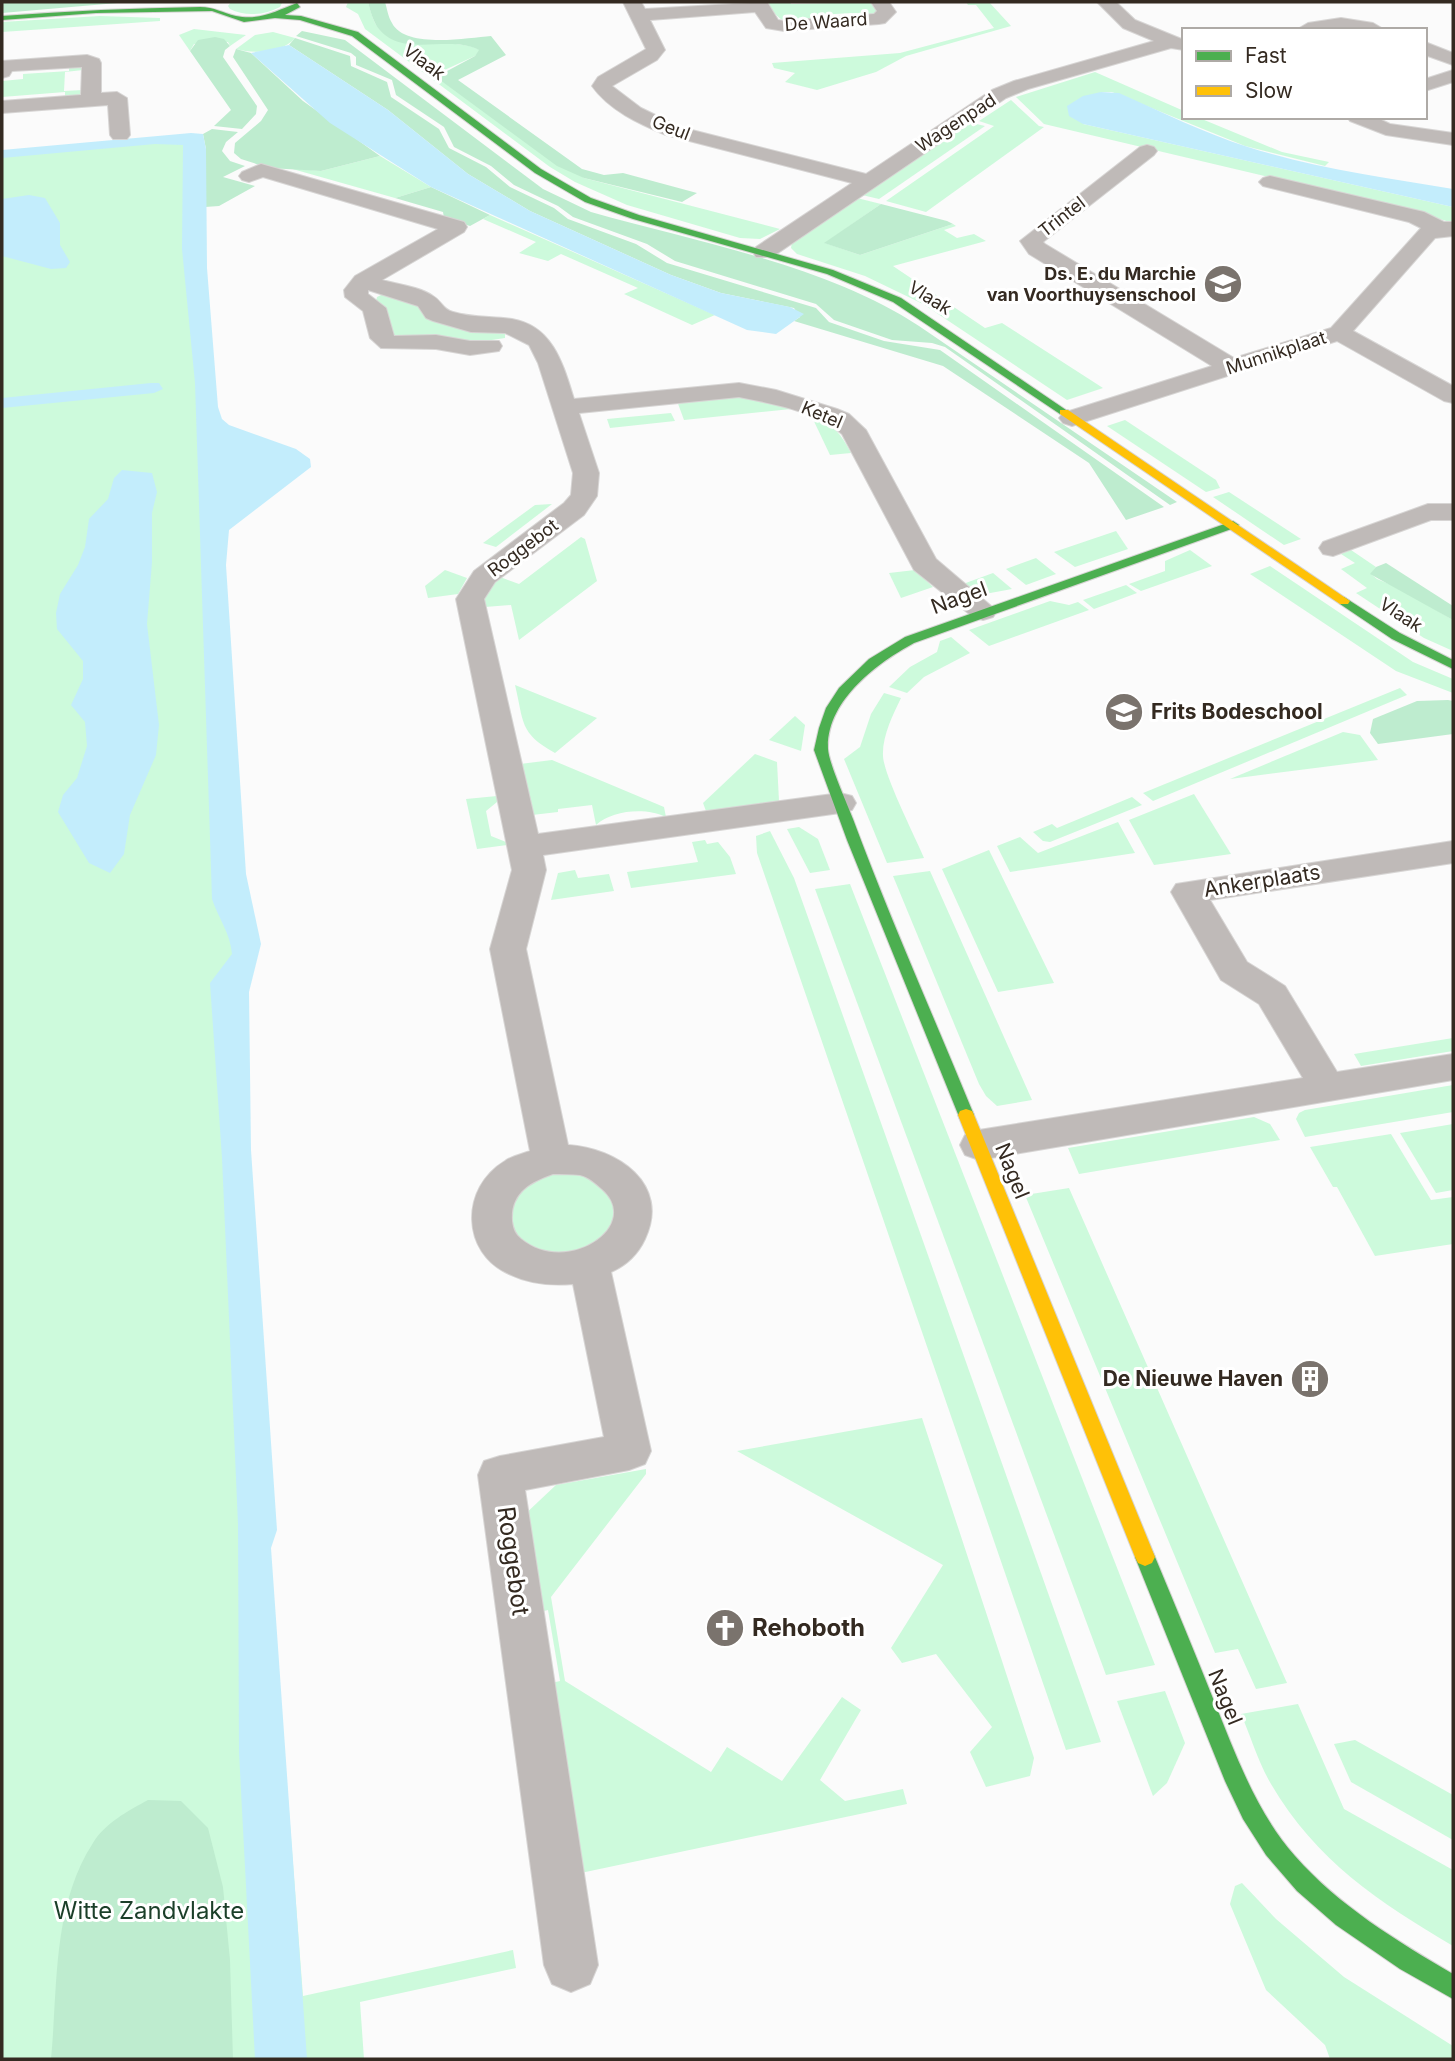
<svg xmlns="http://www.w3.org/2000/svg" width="1455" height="2061" font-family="Inter,sans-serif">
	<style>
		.green { fill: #cdfadc }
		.forest { fill: #beeccf }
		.water { fill: #c3edfc }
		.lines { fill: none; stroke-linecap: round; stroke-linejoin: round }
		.street-casing { stroke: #d7d5d4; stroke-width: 2 }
		.fast-casing { stroke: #d7d5d4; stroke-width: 2 }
		.slow-casing { stroke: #d7d5d4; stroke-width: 2 }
		.street { fill: #bfbab8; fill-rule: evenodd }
		.fast { fill: #4caf50; fill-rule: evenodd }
		.slow { fill: #ffc107; fill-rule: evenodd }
		.labels { text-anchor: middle; stroke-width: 6; stroke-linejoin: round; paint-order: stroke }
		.far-street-label { font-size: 18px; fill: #342a21; stroke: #fff }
		.far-poi-label { font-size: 18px; font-weight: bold; fill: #342a21; stroke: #fff; text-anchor: end }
		.street-label { font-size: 21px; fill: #342a21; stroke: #fff }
		.poi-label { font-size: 21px; font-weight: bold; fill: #342a21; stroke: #fff; text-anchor: start }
		.near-street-label { font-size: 24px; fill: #342a21; stroke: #fff }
		.near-poi-label { font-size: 24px; font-weight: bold; fill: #342a21; stroke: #fff; text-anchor: start }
		.near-park-label { font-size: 24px; fill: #1b3f29; stroke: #fff }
	</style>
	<rect width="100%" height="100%" fill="#fbfbfb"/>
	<g class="green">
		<path d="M231 2H282V3L280 7C265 15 245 17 230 9L228 6Z"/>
		<path d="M348 2H368C370 9 372 17 375 23 391 54 452 35 480 50L475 56 438 73 584 178 780 229 760 239 740 238 627 205 575 182 550 167 365 29 358 14 346 7Z"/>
		<path d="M770 2H790L791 4 873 2 879 11 876 15 857 19 852 13 818 15 821 21C794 22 784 30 768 4Z"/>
		<path d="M966 2H989L1011 26 906 56 876 72 817 90 785 82 795 73 774 68 772 63 900 53 994 28 976 5H968Z"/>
		<path d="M100 16 160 18V21L2 32V22Z"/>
		<path d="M194 29 246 35 230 46 228 42 194 44 190 51 179 35Z"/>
		<path d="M273 32 295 38C283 53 253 54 236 49L255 35Z"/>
		<path d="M69 64 83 65V70L65 72 64 91 83 90 79 97 65 99V92L2 97V81L23 79V74L69 71Z"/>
		<path d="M1095 72 1184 111V117H1197L1282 152 1329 162 1325 166 1245 146 1112 92H1101L1083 124 1453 207V223L1413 211 1044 124 1016 97Z"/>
		<path d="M1011 100 1039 126 1044 127 926 212 886 201 994 126 979 121Z"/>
		<path d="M968 122 985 126 879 199 862 195Z"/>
		<path d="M180 137 196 142 242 942 239 1150 303 1996 513 1950 516 1968 360 2002 364 2059H2V152Z"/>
		<path d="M380 156 431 187 395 198 289 168 321 171Z"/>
		<path d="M857 198 881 204 825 243 860 255 953 224 956 226 944 230 957 238 974 234 986 241 893 266 985 328 1002 323 1103 388 1067 400 923 304 865 276 797 254 791 248 792 242Z"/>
		<path d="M490 215 715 315 692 325 624 294 638 288 561 254 548 261 519 253 536 242 483 219Z"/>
		<path d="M385 293 505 333V338L472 343 392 337 385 307 376 301 377 297Z"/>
		<path d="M731 396 753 398 791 409 684 420 677 401Z"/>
		<path d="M671 413 675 421 610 428 607 419Z"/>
		<path d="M811 415C832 422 841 434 851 453L830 455Z"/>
		<path d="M1125 420 1216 480 1220 488 1206 492 1107 426Z"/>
		<path d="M1229 492 1301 539 1284 545 1213 497Z"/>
		<path d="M552 504 496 547 483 543 535 505Z"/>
		<path d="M1116 531 1128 549 1075 567 1054 552Z"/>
		<path d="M581 537 585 539 597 581 519 640 511 605 485 607C483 595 490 584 500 577L519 584Z"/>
		<path d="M1190 550 1212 566 1141 591 1129 584 1165 571V561Z"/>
		<path d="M1351 550 1376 567 1371 574 1377 579 1399 588 1453 620V651L1424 638 1356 593 1367 588 1341 569 1355 563 1341 554Z"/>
		<path d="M1036 558 1056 574 1026 585 1006 569Z"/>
		<path d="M1270 566 1413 662 1453 679V693L1396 671 1250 574Z"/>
		<path d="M445 570 467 578 458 594 428 598 425 586Z"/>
		<path d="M915 570 933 587 901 598 889 573Z"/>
		<path d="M993 573 1012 589 985 594 963 584Z"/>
		<path d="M1126 585 1137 593 1094 609 1083 600Z"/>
		<path d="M1050 601 1069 605 1078 602 1089 610 989 646 969 630Z"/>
		<path d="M951 637 970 653 924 677 907 693 889 687 910 667 937 652 940 641Z"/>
		<path d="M515 685 597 718 555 753C519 733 524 722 515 685Z"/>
		<path d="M1400 688 1407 695 1153 801 1143 793Z"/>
		<path d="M884 693 901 698C893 715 882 736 883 756 884 776 915 836 924 858L887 863 844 759 860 747 871 714Z"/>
		<path d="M795 716 805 725 801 751 769 740Z"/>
		<path d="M1343 732 1360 735 1378 760 1230 779Z"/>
		<path d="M755 754 777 762 779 801 706 811 703 803Z"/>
		<path d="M552 760 664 807 666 817C646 807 612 810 596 825L592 805 558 809V812L532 815 520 764Z"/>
		<path d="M1194 794 1231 854 1154 865 1129 820Z"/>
		<path d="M497 796V802L486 811 491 836 506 842 507 845 477 849 466 799Z"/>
		<path d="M1132 797 1142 805 1050 842 1043 841 1033 832 1052 824 1057 828Z"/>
		<path d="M1118 822 1135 853 1010 872 997 846 1020 837 1038 853Z"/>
		<path d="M799 827 818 839 830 870 810 873 787 829Z"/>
		<path d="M770 831 794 878 1101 1742 1066 1750 757 853 756 836Z"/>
		<path d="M705 840 707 844 718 842 730 857 736 874 631 888 627 872 698 862 692 842Z"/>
		<path d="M989 850 1054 983 998 992 942 869Z"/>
		<path d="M575 870 578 878 609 874 614 891 551 900 558 873Z"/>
		<path d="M930 871 1032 1100 997 1106 986 1096 979 1084 893 876Z"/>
		<path d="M850 884 1155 1665 1106 1675 815 889Z"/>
		<path d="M1453 1038V1051L1361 1066 1354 1054Z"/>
		<path d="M1453 1085V1112L1305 1137 1296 1119 1299 1113 1305 1110Z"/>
		<path d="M1254 1117 1270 1124 1280 1140 1079 1174 1068 1148Z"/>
		<path d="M1453 1124V1190L1436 1193 1400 1133Z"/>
		<path d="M1391 1134 1431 1200 1453 1197V1244L1375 1256 1337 1187H1333L1310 1147Z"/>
		<path d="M560 1172 585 1175 598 1182 614 1204V1217L605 1236 593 1245 561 1255 522 1245 509 1228 513 1196 536 1178Z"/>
		<path d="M1069 1188 1287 1683 1256 1689 1238 1649 1215 1653 1025 1195Z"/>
		<path d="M922 1418 1034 1758 1030 1776 986 1787 970 1752 992 1727 936 1654 902 1663 891 1648 943 1565 737 1451Z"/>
		<path d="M646 1469V1474L551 1597 565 1681 711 1772 727 1747 782 1781 842 1697 861 1710 820 1780 845 1801 903 1789 907 1804 576 1874 547 1684 560 1681 548 1610 535 1613 522 1517 556 1485Z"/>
		<path d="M1165 1691 1185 1743 1167 1783 1153 1796 1117 1701Z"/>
		<path d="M1298 1704 1344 1809 1453 1870V1946C1379 1902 1316 1861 1271 1784 1258 1762 1251 1737 1241 1714Z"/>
		<path d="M1355 1740 1453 1795V1840L1351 1782 1334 1744Z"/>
		<path d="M1242 1883 1276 1919 1344 1977 1453 2046V2059H1330L1325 2045 1266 1990 1230 1904 1235 1886Z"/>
	</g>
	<g class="forest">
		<path d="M2 2H129L2 13Z"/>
		<path d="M368 2H385C387 8 388 17 392 23 405 49 467 38 491 36L506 55 458 80 582 169 604 175 623 173 697 193 682 202 584 178 557 166 436 77 475 56 479 50C449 34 402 59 378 28 373 21 370 10 368 2Z"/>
		<path d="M302 31 345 40 543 189 591 212C697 242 826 265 919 326L1177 502 1170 505 945 347 932 343 892 340 834 320 816 304 675 261 647 244 573 217 558 206 514 185 491 166 454 147 444 127 396 95 392 80 356 65V57L351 53 296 36Z"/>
		<path d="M215 37 224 39 230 46 225 50 223 57 257 106 256 114 242 129 214 126 231 110 190 51 198 40Z"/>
		<path d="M295 38 350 56 351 66 387 82 391 97 439 129 449 148 486 167 510 187 554 208 568 219 636 244 667 263 816 308 829 322 884 341 940 350 1164 507 1126 520 1089 463 943 366 794 321 800 317 794 308 721 293 671 275 530 211 468 174 388 110 289 45Z"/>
		<path d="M236 49 251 53 303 101 380 156 321 171 269 168 241 159 234 153 235 143 261 121 268 110 233 57Z"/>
		<path d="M212 129 238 132 226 142 222 151 230 161 245 166 223 177 255 186 219 206 205 207 206 149 203 134Z"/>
		<path d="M431 187 490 215 470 226 444 218 443 212 395 198Z"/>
		<path d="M881 204 947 221 953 224 860 255 824 243Z"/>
		<path d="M1386 563 1453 606V620L1370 574 1376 567Z"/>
		<path d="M1448 700 1453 701V734L1378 744 1370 733 1373 719 1417 701Z"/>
		<path d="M148 1800 181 1801 208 1828 223 1887 230 1960 233 2059H51C58 1987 52 1906 93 1843 105 1823 128 1811 148 1800Z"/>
	</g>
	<g class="water">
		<path d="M289 45 388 110 468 174 530 211 671 275 721 293 790 307 804 314 776 334 747 330 431 187 330 123 251 53Z"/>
		<path d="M1101 92 1119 93C1162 112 1204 133 1248 147 1314 168 1385 178 1453 189V207L1083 124 1069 116 1067 106 1083 96Z"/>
		<path d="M191 133 203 134 206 149 207 268 218 407 222 419 229 425 296 449 310 459 311 467 229 530 226 565 246 874 261 944 249 992 251 1150 277 1530 271 1548 307 2059H255L239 1752 238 1524 222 1158 210 983 232 954C230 932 219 920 212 899L195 383 182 249 183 145 155 144 2 158V150Z"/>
		<path d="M29 195 45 198 60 223V245L70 262 66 268 51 269 2 256V199Z"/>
		<path d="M151 383H159L163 389 154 393 2 408V398Z"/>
		<path d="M122 470 152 473 157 492 152 513V562L147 624 159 725 156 755 130 815 124 854 110 873 89 863 58 812 63 795 77 778 87 746 85 722 71 705 83 679V661L57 629 56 613 60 594 78 565 85 547 89 519 108 499 114 478Z"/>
	</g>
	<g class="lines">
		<g class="street-casing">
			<g id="street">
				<path d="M623 2H641L645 9 767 2 778 20 784 21 874 14 877 11 871 2H889L896 12 885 23 879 24 784 31 766 28 755 12 650 20 665 50 657 60 612 86 641 108 680 127 866 174 992 90 1014 81 1154 41 1123 28 1097 2H1116L1135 20 1184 40V50L1171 48 1028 89 1006 98 772 257H756L753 252 756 247 852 183 666 135C639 124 609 110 592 86L598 77 646 49Z"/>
				<path d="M1341 18 1373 23 1385 30H1296L1308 23Z"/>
				<path d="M1425 42 1453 53V65L1425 55Z"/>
				<path d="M87 55 99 59 101 63V93L117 92 127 98 130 135 127 139H113L110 135 108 105 2 113V101L81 95 82 67 12 71 9 76 2 78V61Z"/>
				<path d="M1453 70V82L1425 91V79Z"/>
				<path d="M1347 117H1375L1390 124 1453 133V145L1386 135 1350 121Z"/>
				<path d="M1147 145 1154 147 1157 151 1154 155 1043 242 1045 244 1234 358 1331 328 1421 228 1409 222 1263 186 1259 182 1263 178 1270 176 1424 212 1444 222H1453V236L1435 238 1353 331 1453 386V403L1444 401 1337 341 1081 423 1072 426 1063 423 1059 418 1063 413 1212 366 1029 254 1020 241 1140 147Z"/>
				<path d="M261 164 464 222 467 227 464 232 382 280C397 284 420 287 433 296 442 301 442 309 453 312 473 318 492 316 512 319 553 326 563 364 574 399L739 383 776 390 837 409 849 414 866 430 936 559 997 611 993 617 983 620 973 617 914 570 842 434C816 411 773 404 739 397L579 413 599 473 597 496 584 515 495 582 484 599 538 834 840 793 852 796 856 803 852 810 840 813 543 855 546 870 526 949 568 1145C617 1148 671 1184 645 1239 638 1254 627 1265 611 1272L651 1451 645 1464 629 1470 525 1490 598 1965 590 1984 571 1992 552 1984 544 1965 478 1475 484 1461 500 1456 604 1437 573 1284C550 1286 530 1284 509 1274 461 1253 460 1188 505 1161 512 1156 522 1154 530 1151L490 949 512 870 456 599 474 571 564 503 571 495 573 473 538 363 529 345 505 333 471 332 433 321 426 318 418 306 368 290V294L386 308 394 336 436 335 470 341H499L502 346 499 351 470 355 436 349 381 348 370 338 363 311 345 297 344 290 355 276 438 229 263 177 249 182 242 180 239 176 242 172ZM553 1174C561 1174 571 1174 580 1175 589 1177 595 1183 602 1189 644 1226 567 1277 521 1239 515 1234 513 1229 512 1221 510 1193 530 1182 553 1174Z"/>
				<path d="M1428 504H1453V520H1431L1333 556 1323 554 1319 548 1323 542Z"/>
				<path d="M1453 841V863L1210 900 1247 962 1285 986 1337 1072 1453 1054V1080L979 1160 965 1155 960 1145 965 1135 979 1130 1303 1078 1259 1004 1221 980 1171 892 1176 884Z"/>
			</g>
		</g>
		<g class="fast-casing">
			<g id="fast">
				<path d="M297 3 300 7 285 15 301 16 358 32 541 169 591 198 639 215 833 270 901 298 1069 412 1060 414 893 302 827 274 633 219 585 202 535 173 352 36 300 20 275 18 244 22 212 11 96 13 2 20V16C68 11 134 8 200 7 215 7 222 13 236 16 259 21 276 11 297 3Z"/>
				<path d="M1233 521 1239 525 1237 527 914 643C877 663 826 701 828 749 829 764 847 803 853 819 890 919 934 1017 974 1115L972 1119H960L847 840 814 750 819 728 826 708 839 688 869 659 905 637Z"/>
				<path d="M1344 597 1400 633 1453 660V669L1392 639 1340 604V598Z"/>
				<path d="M1145 1548 1152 1551 1155 1557C1175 1605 1195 1653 1214 1701 1236 1755 1256 1812 1295 1856 1339 1906 1397 1941 1453 1974V1999L1400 1969 1336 1925 1297 1891 1266 1855 1243 1819 1225 1781 1135 1557 1138 1551Z"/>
			</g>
		</g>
		<g class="slow-casing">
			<g id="slow">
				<path d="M1060 410H1068L1350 601 1348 604H1340L1060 414Z"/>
				<path d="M966 1109 972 1111 974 1115 1155 1557 1152 1563 1145 1566 1138 1563 1135 1557 958 1115 960 1111Z"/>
			</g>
		</g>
		<use href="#street" class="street"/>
		<use href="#fast" class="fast"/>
		<use href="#slow" class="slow"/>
	</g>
	<defs>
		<g id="school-disc" transform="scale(2.0125)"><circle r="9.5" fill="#7a736d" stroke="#fff"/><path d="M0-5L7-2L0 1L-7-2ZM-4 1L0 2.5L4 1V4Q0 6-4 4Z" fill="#fff"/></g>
		<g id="building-disc" transform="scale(2.0125)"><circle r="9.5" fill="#7a736d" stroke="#fff"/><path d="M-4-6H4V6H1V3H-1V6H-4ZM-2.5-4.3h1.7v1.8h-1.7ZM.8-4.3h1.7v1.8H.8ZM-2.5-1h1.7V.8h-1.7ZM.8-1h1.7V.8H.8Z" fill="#fff"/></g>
		<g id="church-disc" transform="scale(2.0125)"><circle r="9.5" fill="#7a736d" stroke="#fff"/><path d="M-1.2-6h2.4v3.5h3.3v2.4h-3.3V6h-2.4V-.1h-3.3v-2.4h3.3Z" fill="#fff"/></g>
	</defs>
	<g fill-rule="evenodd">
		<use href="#school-disc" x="1223" y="284"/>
		<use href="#school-disc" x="1124" y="712"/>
		<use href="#building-disc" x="1310" y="1379"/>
		<use href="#church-disc" x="725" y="1628"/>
	</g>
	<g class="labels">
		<g class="far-street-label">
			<text transform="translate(826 22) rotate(-4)" y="6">De Waard</text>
			<text transform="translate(424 62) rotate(37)" y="6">Vlaak</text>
			<text transform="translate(956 123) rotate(-33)" y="6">Wagenpad</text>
			<text transform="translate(671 128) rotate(21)" y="6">Geul</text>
			<text transform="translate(1062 217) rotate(-38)" y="6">Trintel</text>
			<text transform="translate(930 298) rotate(32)" y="6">Vlaak</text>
			<text transform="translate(1276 353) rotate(-18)" y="6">Munnikplaat</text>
			<text transform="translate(822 415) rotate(23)" y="6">Ketel</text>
			<text transform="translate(523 548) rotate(-37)" y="6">Roggebot</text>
			<text transform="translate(1401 615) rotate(33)" y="6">Vlaak</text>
		</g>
		<g class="far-poi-label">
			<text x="1196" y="280">Ds. E. du Marchie<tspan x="1196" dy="21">van Voorthuysenschool</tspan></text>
		</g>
		<g class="street-label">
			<text transform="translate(959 598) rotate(-20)" y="7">Nagel</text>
			<text transform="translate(1262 881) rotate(-9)" y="7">Ankerplaats</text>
			<text transform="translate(1012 1171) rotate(68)" y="7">Nagel</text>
			<text transform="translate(1225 1697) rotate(68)" y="7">Nagel</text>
		</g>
		<g class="poi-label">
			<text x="1151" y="719">Frits Bodeschool</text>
			<text x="1283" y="1386" text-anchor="end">De Nieuwe Haven</text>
		</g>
		<g class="near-street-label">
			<text transform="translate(513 1561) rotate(82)" y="8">Roggebot</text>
		</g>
		<g class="near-poi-label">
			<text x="752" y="1636">Rehoboth</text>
		</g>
		<g class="near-park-label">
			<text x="149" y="1919">Witte Zandvlakte</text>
		</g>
	</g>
	<rect width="1455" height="2061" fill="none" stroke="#342a21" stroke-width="7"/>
	<rect x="1182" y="28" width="245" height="91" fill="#ffffff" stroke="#aeaaa6" stroke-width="2"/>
	<rect x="1196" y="51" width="35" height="10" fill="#4caf50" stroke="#aeaaa6" stroke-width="2"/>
	<text x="1245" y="63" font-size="21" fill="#342a21">Fast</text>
	<rect x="1196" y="86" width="35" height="10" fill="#ffc107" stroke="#aeaaa6" stroke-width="2"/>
	<text x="1245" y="98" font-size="21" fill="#342a21">Slow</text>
</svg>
